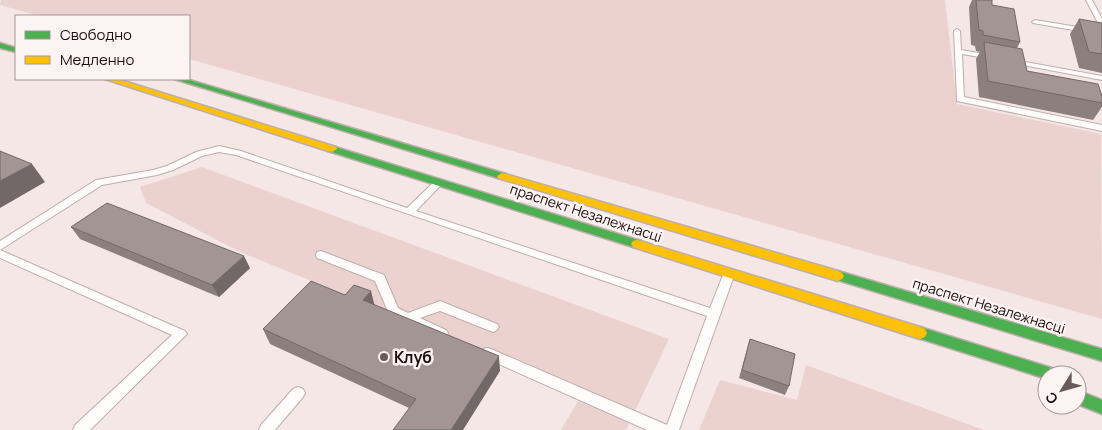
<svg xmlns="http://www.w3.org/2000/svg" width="1102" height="430" font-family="Manrope,sans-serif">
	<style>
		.green { fill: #ecd2ce }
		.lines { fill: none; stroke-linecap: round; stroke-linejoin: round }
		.lane-casing { stroke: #bcaeac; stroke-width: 2 }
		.fast-casing { stroke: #bcaeac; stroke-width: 3 }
		.slow-casing { stroke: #bcaeac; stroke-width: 3 }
		.lane { fill: #fefbfb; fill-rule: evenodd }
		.fast { fill: #4caf50; fill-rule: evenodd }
		.slow { fill: #ffc107; fill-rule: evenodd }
		.wall { fill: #8b807e }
		.shaded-wall { fill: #716867 }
		.building { fill: #a29593; stroke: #716867 }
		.poi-dot { fill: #675a58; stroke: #fcf4f3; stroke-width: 2 }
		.labels { text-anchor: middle; stroke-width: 5; stroke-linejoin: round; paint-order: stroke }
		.street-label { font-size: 14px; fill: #1b0e0c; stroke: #fcf4f3 }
		.near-poi-label { font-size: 16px; font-weight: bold; fill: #1b0e0c; stroke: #fcf4f3; text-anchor: start }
	</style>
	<rect width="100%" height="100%" fill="#f5e7e5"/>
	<g class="green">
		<path d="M1 0H945L957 104 1101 134 1102 319 189 59V16H39L0 5Z"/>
		<path d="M202 167 669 339 626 430H561L584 391 240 252 146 203 140 187Z"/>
		<path d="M806 365 984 430H699L720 380 797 400Z"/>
	</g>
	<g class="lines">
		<g class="lane-casing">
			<g id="lane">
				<path d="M1086 0H1092L1102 19V27L1099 25Z"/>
				<path d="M1035 20 1102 31V35L1033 23 1032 22Z"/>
				<path d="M957 29 960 31 961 50 991 55 995 57 991 59 962 54 964 97 1102 125V131L957 101 954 31Z"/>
				<path d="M1009 59 1102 76V80L1012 63 1008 61Z"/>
				<path d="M219 146 241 151 407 208 436 180H442L444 182 442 184 416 211 710 308 725 270H733L735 273 679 430H647L483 357 481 353 483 349 487 348 491 349 667 425 707 316 236 155 219 152 202 156 173 170 157 175 102 185 0 250V241L96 180 153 170 167 166 196 152Z"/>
				<path d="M0 250 185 331 187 334 90 430H73L75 425 172 335 0 258Z"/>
				<path d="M321 251 384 275 398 308 408 313 440 301 497 324 499 327 497 330 493 332 440 311 420 318 446 330 448 333 446 336 442 338 438 336 389 314 375 281 317 258 316 255 317 252Z"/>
				<path d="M298 387 303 389 305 393 303 397 275 430H259L261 425 293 389Z"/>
			</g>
		</g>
		<g class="fast-casing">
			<g id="fast">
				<path d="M0 43 16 48V52L0 48Z"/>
				<path d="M174 79H186L506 174 507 176 506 178H498Z"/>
				<path d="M332 146 641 241 643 244 641 247H633L328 151 327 149Z"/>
				<path d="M838 271 1102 349V361L834 279 832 276 834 273Z"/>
				<path d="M920 327 1055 369 1060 371 1062 375H1047V379L915 337 913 333 915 329Z"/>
				<path d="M1077 390 1102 400V414L1077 404Z"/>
			</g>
		</g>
		<g class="slow-casing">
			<g id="slow">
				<path d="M105 79H117L336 147 337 149 332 152 328 151Z"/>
				<path d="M502 173 838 271 842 273 844 276 842 279 838 281 498 178 497 176Z"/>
				<path d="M637 240 920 327 925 329 927 333 925 337 920 339 633 247 631 244 633 241Z"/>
			</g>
		</g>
		<use href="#lane" class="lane"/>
		<use href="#fast" class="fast"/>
		<use href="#slow" class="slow"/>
	</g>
	<g class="wall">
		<path d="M972 0H992V5L1020 42 1017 48 1027 71 1102 96V107L1093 120 979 97 976 59 980 52 976 51 975 46 971 45 969 7Z"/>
		<path d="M1079 19 1102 23V73L1079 68 1070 34Z"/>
		<path d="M71 227 250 268 219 297 80 239Z"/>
		<path d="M345 295 375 305 500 371 409 408 270 344 263 329Z"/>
		<path d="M750 339 789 386 785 395 739 378Z"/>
	</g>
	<g class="shaded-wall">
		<path d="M32 164 45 182 0 208V181Z"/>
		<path d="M244 256 250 268 219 297 212 285Z"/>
		<path d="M371 291 375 307 363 300Z"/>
		<path d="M499 356 500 371 463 430H451Z"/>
	</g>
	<g class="building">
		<path d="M976 0H992V5L1014 9 1020 42 983 35V31L979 30Z"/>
		<path d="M1079 19 1102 23V54L1089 52Z"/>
		<path d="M984 42 1022 49 1027 71 1098 84 1102 96V103L988 81Z"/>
		<path d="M0 151 32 164 0 181Z"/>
		<path d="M107 203 244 256 212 285 71 227Z"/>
		<path d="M311 281 345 295 354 285 371 291 363 300 499 356 451 430H393L416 399 263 329Z"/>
		<path d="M750 339 795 354 789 386 742 370Z"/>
	</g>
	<circle class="poi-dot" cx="384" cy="357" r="5"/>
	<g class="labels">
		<g class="street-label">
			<text transform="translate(586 213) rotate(18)" y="5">праспект Незалежнасці</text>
			<text transform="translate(989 306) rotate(17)" y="5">праспект Незалежнасці</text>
		</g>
		<g class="near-poi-label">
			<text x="394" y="363">Клуб</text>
		</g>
	</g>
	<rect x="15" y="15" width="175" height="65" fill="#fcf4f3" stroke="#a29897"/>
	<rect x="25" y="31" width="25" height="8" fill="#4caf50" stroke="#a29897"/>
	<text x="60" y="40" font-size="15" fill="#1b0e0c">Свободно</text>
	<rect x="25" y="56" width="25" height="8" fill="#ffc107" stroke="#a29897"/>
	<text x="60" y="65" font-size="15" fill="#1b0e0c">Медленно</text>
	<g transform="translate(1062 390) rotate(233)"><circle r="24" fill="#fcf4f3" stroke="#a29897"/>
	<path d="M0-4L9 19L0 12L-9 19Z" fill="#675a58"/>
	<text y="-8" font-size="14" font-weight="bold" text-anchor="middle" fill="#1b0e0c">С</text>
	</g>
</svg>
